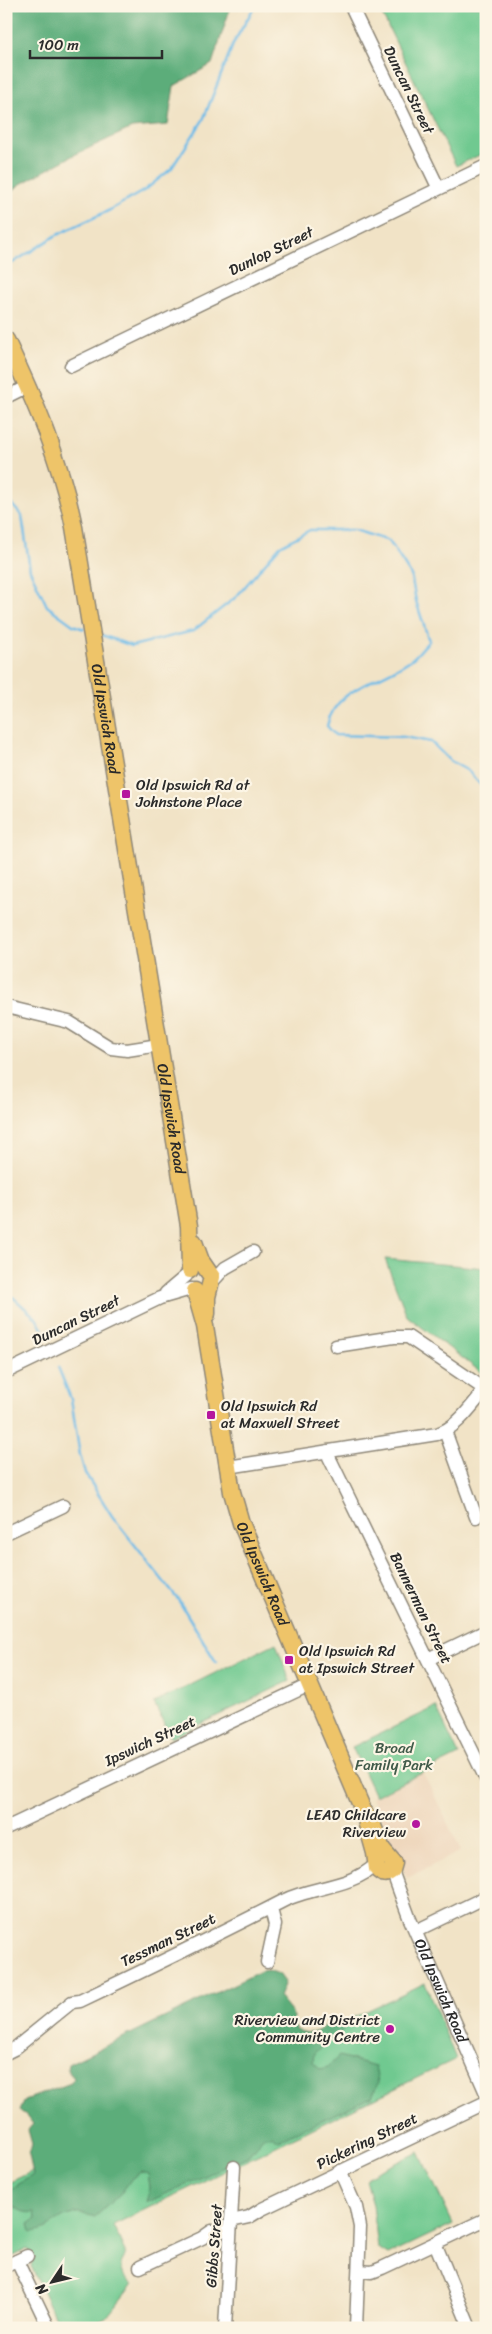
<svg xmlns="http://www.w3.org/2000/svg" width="492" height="2334" font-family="Sriracha,sans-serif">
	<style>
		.built { fill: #eed6bb }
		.green { fill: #70c990; stroke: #4e7a5e }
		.forest { fill: #5cad7a; stroke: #446c52 }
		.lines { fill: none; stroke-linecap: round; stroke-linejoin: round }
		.stream { stroke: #6ebce8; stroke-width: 2.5 }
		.minor-casing { stroke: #8e8778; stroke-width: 15 }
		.major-casing { stroke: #8e8778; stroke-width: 19 }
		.minor { stroke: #fff; stroke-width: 12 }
		.major { stroke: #eec469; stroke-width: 16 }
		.poi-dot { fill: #b5179e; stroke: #fcf5e5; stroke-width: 2 }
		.labels { text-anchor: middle; stroke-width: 4.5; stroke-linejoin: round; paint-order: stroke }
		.street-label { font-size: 15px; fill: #2b2b2b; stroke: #fcf5e5 }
		.poi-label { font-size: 15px; fill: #2b2b2b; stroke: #fcf5e5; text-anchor: start }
		.park-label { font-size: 15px; fill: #405a49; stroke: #fcf5e5 }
	</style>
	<rect width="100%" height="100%" fill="#fcf5e5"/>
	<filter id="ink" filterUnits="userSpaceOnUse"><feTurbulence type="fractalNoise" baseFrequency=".02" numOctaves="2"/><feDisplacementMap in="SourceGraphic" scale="10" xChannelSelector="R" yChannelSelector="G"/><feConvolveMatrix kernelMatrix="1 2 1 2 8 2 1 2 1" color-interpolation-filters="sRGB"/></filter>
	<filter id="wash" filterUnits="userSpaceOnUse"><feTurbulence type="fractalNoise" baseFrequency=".0096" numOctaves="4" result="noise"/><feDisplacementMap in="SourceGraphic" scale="20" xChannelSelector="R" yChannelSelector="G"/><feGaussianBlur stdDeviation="1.12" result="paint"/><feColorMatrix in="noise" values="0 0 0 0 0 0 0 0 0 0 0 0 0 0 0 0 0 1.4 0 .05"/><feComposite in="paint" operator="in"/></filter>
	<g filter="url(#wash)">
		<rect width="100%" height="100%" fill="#f1e3c6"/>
		<path class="built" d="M423 1772 461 1851 407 1878 372 1798Z"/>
		<g class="green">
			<path d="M378 6H486V152L456 166Z"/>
			<path d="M385 1259 486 1268V1376L407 1316Z"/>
			<path d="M276 1643 290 1681 171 1738 154 1703Z"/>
			<path d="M436 1707 459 1755 375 1796 352 1747Z"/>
			<path d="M425 1983 456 2059 113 2225 126 2254C117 2267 120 2276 133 2284L106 2318 85 2328H60L31 2266 33 2259 28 2249 6 2260V2184Z"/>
			<path d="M419 2152 453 2224 388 2255 378 2249 373 2205 366 2181 369 2176Z"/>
		</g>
		<g class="forest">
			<path d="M6 6H231L212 64 174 86 168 125 132 128 72 156 19 185 6 198Z"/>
			<path d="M268 1970 279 1974 285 1982 279 1997 292 2013 296 2030C314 2036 319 2032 331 2019L338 2020 345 2027C337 2037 324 2044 314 2053L313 2062 321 2069 328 2067 339 2056 375 2066 378 2083 372 2097 278 2140 271 2135 263 2137 248 2156 146 2203 150 2187 148 2174 141 2172 132 2178 122 2192 95 2217C60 2205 57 2231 31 2232L29 2224 36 2219 35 2212C20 2215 8 2205 11 2189L33 2175 29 2155 32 2144 28 2130 33 2124 26 2115 20 2111 25 2100 71 2083 74 2078 67 2070 68 2064 261 1971Z"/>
		</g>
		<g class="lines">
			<g class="stream">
				<path d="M6 267 57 235 110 210 145 190 171 169 203 120 234 42 255 6"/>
				<path d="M6 498 22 516 30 570 47 606 73 625 84 629"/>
				<path d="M99 634 132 646 193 631 236 597 280 546 310 530H354L389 541 411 575 416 601 429 641C424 646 419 653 413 658 384 681 335 686 327 726L335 735 404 737 431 742 449 760 468 771 486 791"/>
				<path d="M6 1291 36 1318 44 1332"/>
				<path d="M58 1367 71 1399 80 1455 85 1473 112 1516 179 1601 216 1662"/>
			</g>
		</g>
	</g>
	<g filter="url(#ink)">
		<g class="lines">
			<g class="minor-casing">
				<g id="minor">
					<path d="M351 6 438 187"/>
					<path d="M71 366 486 166"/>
					<path d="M6 397 28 386"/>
					<path d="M6 1007 69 1022 111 1048 127 1050 159 1045"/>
					<path d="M212 1282 225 1268 253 1252"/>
					<path d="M166 1293 186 1276"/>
					<path d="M336 1346 394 1337H408L486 1390"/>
					<path d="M6 1372 160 1298 191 1289"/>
					<path d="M445 1431 476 1517"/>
					<path d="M328 1451 329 1457 486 1779"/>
					<path d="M228 1467 437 1434C458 1427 471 1406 485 1390"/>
					<path d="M6 1533 63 1506"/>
					<path d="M428 1659 486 1631"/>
					<path d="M6 1828 309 1685"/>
					<path id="s1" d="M393 1869 394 1876 409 1917 486 2093"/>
					<path d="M416 1931 486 1897"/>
					<path d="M267 1962 275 1925 271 1909"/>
					<path d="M6 2053 14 2049 72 2002 80 2001C149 1968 217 1935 285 1900 311 1887 354 1887 376 1864"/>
					<path d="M340 2171 356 2207 360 2227 356 2328"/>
					<path d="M231 2221 249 2217 262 2209 486 2102"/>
					<path d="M435 2243 470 2328"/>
					<path d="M17 2261 49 2328"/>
					<path d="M6 2266 27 2256"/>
					<path d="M140 2267 202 2238 212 2231 230 2230"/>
					<path d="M359 2271 372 2272 382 2268 486 2219"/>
					<path d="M225 2328 234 2167"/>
				</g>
			</g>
			<g class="major-casing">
				<g id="major">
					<path id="s2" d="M6 340C35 401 61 461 74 527L189 1226 190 1270"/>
					<path d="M194 1242 201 1261 212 1277 207 1297V1314"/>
					<path id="s3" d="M195 1291 205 1326 232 1492 241 1523 363 1810 373 1826 382 1849 394 1863 392 1870C387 1875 382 1875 377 1869L375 1853 363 1810"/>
				</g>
			</g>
			<use href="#minor" class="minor"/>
			<use href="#major" class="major"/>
		</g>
	</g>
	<g class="poi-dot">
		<rect x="121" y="789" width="10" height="10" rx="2.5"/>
		<rect x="206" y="1410" width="10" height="10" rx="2.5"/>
		<rect x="284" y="1655" width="10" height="10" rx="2.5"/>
		<circle cx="416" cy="1824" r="5"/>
		<circle cx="390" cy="2029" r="5"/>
	</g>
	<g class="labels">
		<g class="street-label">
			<text transform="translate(409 90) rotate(64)" y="5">Duncan Street</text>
			<text transform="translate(271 251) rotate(-26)" y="5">Dunlop Street</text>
			<text dy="5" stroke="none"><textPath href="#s2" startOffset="394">Old Ipswich Road</textPath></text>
			<text dy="5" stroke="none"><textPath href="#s2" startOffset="799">Old Ipswich Road</textPath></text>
			<text transform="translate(76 1320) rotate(-26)" y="5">Duncan Street</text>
			<text dy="5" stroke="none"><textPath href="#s3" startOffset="292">Old Ipswich Road</textPath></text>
			<text transform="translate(421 1608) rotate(64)" y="5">Bannerman Street</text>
			<text transform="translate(150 1741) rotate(-25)" y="5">Ipswich Street</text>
			<text transform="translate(168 1940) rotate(-26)" y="5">Tessman Street</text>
			<text dy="5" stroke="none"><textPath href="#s1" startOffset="131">Old Ipswich Road</textPath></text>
			<text transform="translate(367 2141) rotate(-26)" y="5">Pickering Street</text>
			<text transform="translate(214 2246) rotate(-86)" y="5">Gibbs Street</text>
		</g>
		<g class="poi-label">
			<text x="136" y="790">Old Ipswich Rd at<tspan x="136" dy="17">Johnstone Place</tspan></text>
			<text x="221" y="1411">Old Ipswich Rd<tspan x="221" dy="17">at Maxwell Street</tspan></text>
			<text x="299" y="1656">Old Ipswich Rd<tspan x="299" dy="17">at Ipswich Street</tspan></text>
			<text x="406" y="1820" text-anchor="end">LEAD Childcare<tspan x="406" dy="17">Riverview</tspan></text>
			<text x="380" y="2025" text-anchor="end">Riverview and District<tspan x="380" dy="17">Community Centre</tspan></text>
		</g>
		<g class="park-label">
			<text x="394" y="1753">Broad<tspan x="394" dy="17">Family Park</tspan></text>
		</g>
	</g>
	<rect width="492" height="2334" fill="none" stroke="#fcf5e5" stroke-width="25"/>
	<g transform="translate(52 2282) rotate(235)" stroke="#fcf5e5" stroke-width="4" paint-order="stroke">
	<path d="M0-4L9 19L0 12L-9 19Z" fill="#2b2b2b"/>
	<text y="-8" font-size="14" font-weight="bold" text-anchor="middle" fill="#2b2b2b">N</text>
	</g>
	<path d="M30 50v8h132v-8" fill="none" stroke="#2b2b2b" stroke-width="2.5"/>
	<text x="38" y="50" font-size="15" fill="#2b2b2b" stroke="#fcf5e5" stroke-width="4" paint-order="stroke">100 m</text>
</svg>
